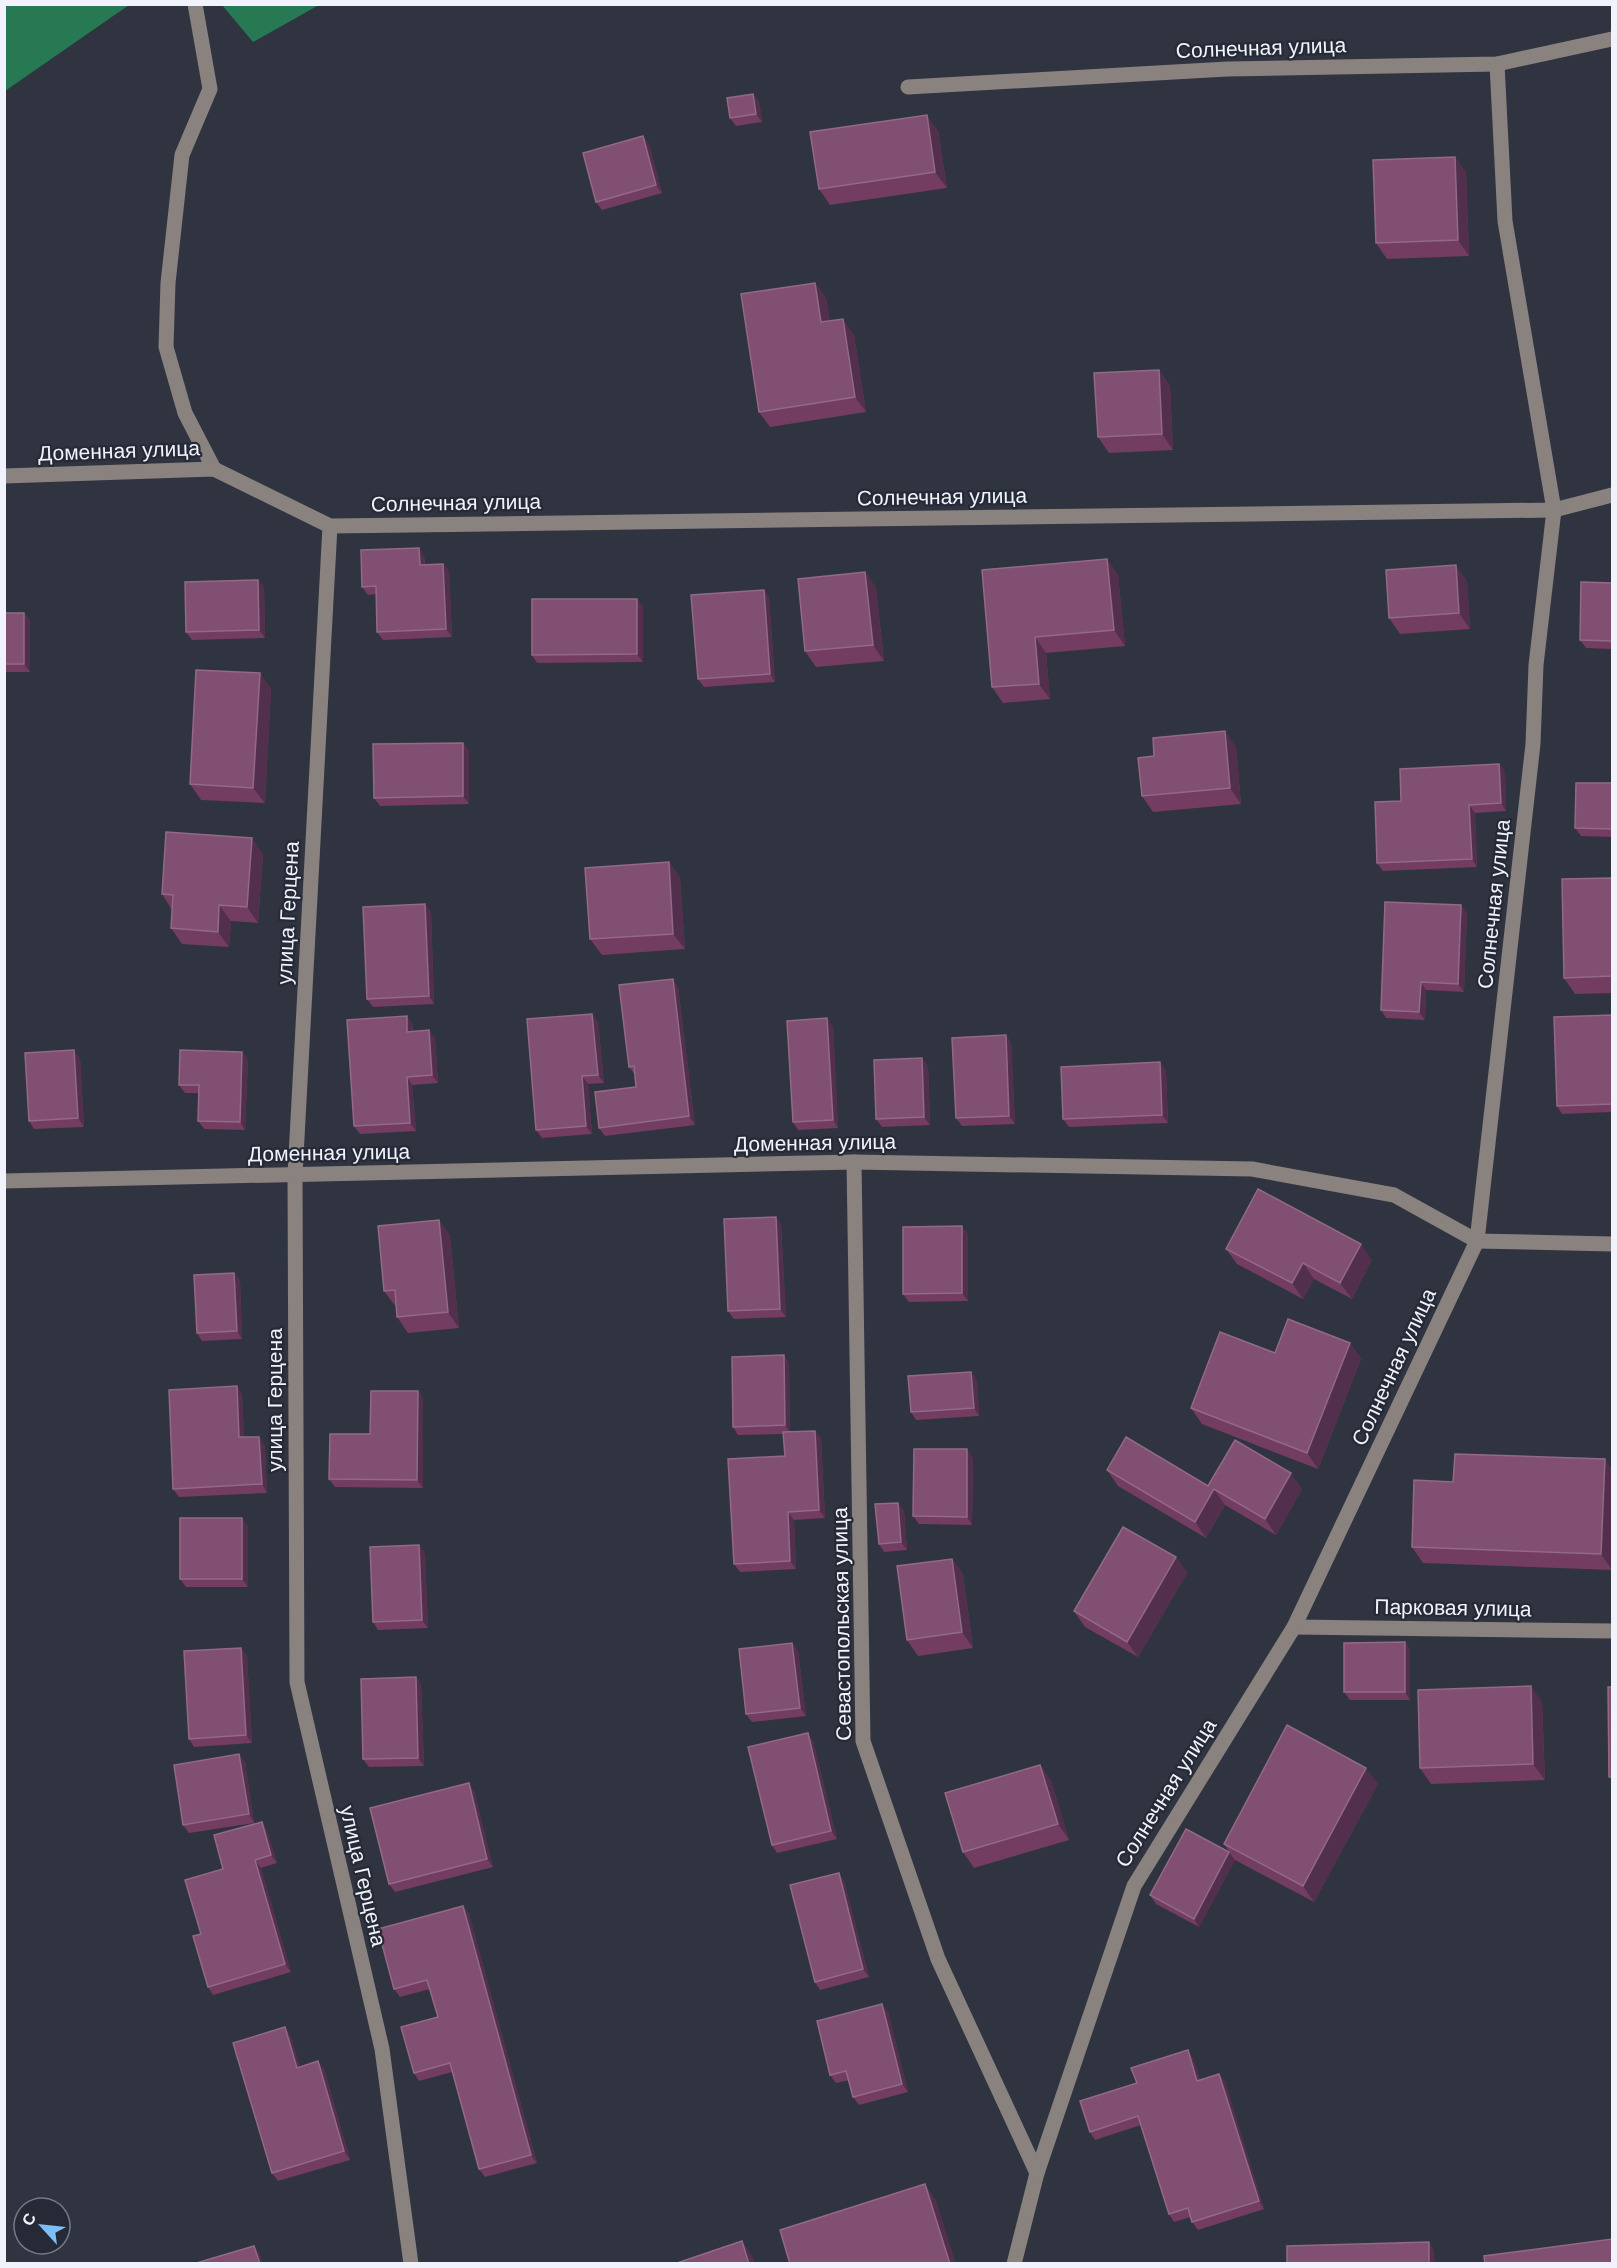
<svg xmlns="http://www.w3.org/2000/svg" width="1617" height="2268" font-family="Arial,sans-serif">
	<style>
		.forest { fill: #277953 }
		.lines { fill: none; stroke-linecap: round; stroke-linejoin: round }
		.minor { stroke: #89827e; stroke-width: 15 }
		.wall { fill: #733c61 }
		.shaded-wall { fill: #52304d }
		.building { fill: #814f71; stroke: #926987; stroke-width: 1.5 }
		.labels { text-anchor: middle; stroke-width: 4.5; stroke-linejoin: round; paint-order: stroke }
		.street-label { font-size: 21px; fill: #f0f3fb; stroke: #252a36 }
	</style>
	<rect width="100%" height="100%" fill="#2f3440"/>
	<g class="forest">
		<path d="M5 4H129V5L5 91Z"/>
		<path d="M222 5H319L253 42Z"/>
	</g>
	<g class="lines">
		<g class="minor">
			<path d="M195 4 210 89 182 155 168 283 166 347 185 413 214 469"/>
			<path d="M908 87 1227 69 1497 64 1612 39"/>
			<path d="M4 476 214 469 330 526 1554 510 1612 495"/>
			<path d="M330 526 295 1175 297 1682 382 2049 411 2264"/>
			<path d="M854 1162 863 1741 938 1959 1037 2173 1014 2264"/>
			<path d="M4 1181 854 1162 1252 1169 1394 1195 1477 1241 1612 1244"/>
			<path d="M1294 1627 1612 1631"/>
			<path d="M1037 2173 1134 1886 1294 1627 1477 1241 1533 744 1536 665 1554 510 1505 221 1497 64"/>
		</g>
	</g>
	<g class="wall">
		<path d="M753 94 759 102 762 122 736 126 730 118Z"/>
		<path d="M938 131 947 188 830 205 819 189Z"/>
		<path d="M649 144 662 193 602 210 596 202Z"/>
		<path d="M1455 157 1466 173 1469 256 1387 259 1376 243Z"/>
		<path d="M815 283 826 298 830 321 854 335 866 412 770 427 759 412Z"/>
		<path d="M1159 370 1170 386 1173 450 1109 453 1098 437Z"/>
		<path d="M424 556 425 565 443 564 449 572 452 637 383 640 377 632 376 594 368 595 362 587Z"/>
		<path d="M1107 559 1118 575 1125 646 1046 653 1050 699 1003 703 992 687 982 570Z"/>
		<path d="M865 572 876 588 884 661 816 667 805 651Z"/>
		<path d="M258 580 264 588 265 638 192 640 186 632Z"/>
		<path d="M1467 581 1470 629 1400 634 1389 618Z"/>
		<path d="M1612 583V649L1586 648 1580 640Z"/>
		<path d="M764 590 769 598 775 682 704 687 698 679Z"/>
		<path d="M637 599 643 607V662L537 663 532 655Z"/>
		<path d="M4 613H24L30 621V672H4Z"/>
		<path d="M260 673 271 689 265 803 201 800 190 784Z"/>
		<path d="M463 743 469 751V804L380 806 374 798Z"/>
		<path d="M1236 747 1241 804 1153 812 1142 796 1154 756Z"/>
		<path d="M1499 764 1505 772 1506 811 1475 813 1477 867 1383 871 1377 863 1401 801Z"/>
		<path d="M1612 783V837L1581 836 1575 828Z"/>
		<path d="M263 854 258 923 231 921 229 947 182 944 171 928 172 910 162 894Z"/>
		<path d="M669 862 680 878 685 949 602 955 590 939Z"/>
		<path d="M1612 878V993L1575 994 1564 978Z"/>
		<path d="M431 912 434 1004 373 1007 367 999Z"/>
		<path d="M1467 913 1464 992 1426 990 1425 1020 1386 1018 1381 1010Z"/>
		<path d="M678 987 695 1125 605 1136 599 1128 636 1087 635 1075 629 1067Z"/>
		<path d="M592 1014 598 1022 604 1083 588 1084 592 1134 542 1138 536 1130Z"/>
		<path d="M1612 1015V1112L1562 1114 1557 1106Z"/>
		<path d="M412 1024 413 1031 435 1038 438 1083 412 1085 416 1131 360 1134 354 1126Z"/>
		<path d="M833 1026 838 1128 798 1130 793 1122Z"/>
		<path d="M1006 1035 1011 1043 1015 1124 962 1126 956 1118Z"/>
		<path d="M242 1052 248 1060 245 1130 204 1129 198 1121 199 1093H185L179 1085Z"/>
		<path d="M80 1058 84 1127 34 1129 29 1121Z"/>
		<path d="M1160 1062 1166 1071 1168 1123 1069 1127 1063 1119Z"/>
		<path d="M928 1066 930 1125 882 1127 876 1119Z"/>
		<path d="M776 1217 781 1225 786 1317 734 1319 728 1311Z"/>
		<path d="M439 1220 450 1236 459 1328 408 1333 397 1317 396 1307 384 1291Z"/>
		<path d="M968 1234V1301L909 1302 903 1294Z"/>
		<path d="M1226 1249 1372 1260 1352 1299 1314 1279 1303 1299 1237 1264Z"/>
		<path d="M234 1273 240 1281 242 1339 202 1341 197 1333Z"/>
		<path d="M1350 1343 1361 1359 1318 1469 1202 1424 1191 1408Z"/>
		<path d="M784 1355 789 1364 790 1432 815 1431 821 1439 825 1518 794 1520 796 1569 740 1572 734 1564 785 1456 784 1434 738 1435 733 1427Z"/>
		<path d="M977 1380 979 1416 916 1420 911 1412Z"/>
		<path d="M237 1386 242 1395 244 1437 265 1445 267 1493 179 1497 173 1489Z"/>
		<path d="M418 1391 423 1399V1488L335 1487 329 1479Z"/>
		<path d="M973 1458 972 1525 919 1524 913 1516Z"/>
		<path d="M1107 1470 1208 1486 1302 1489 1276 1535 1225 1505 1206 1538 1118 1486Z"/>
		<path d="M1612 1470V1570L1423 1563 1412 1547 1453 1482Z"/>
		<path d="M898 1503 904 1511 907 1550 884 1552 879 1544Z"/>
		<path d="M248 1526V1587H186L180 1579Z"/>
		<path d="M419 1545 425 1554 428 1628 378 1630 373 1622Z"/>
		<path d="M1176 1557 1187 1573 1138 1657 1085 1627 1074 1611Z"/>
		<path d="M952 1559 963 1574 973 1648 918 1656 907 1640Z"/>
		<path d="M1405 1642 1410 1650V1700H1350L1344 1692Z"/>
		<path d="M792 1643 798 1651 806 1716 752 1722 746 1714Z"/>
		<path d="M241 1648 247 1656 252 1743 194 1747 189 1739Z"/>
		<path d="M416 1677 421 1685 424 1766 369 1767 363 1759Z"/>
		<path d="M1542 1702 1545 1780 1431 1784 1420 1768Z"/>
		<path d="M813 1741 837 1839 777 1853 772 1845Z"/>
		<path d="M245 1762 254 1823 189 1833 183 1825Z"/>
		<path d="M1040 1765 1051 1781 1069 1840 974 1868 963 1852Z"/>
		<path d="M1378 1784 1314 1902 1235 1860 1199 1927 1156 1904 1150 1895 1229 1852 1224 1844Z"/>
		<path d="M474 1791 493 1867 395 1892 389 1884Z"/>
		<path d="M267 1830 277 1863 261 1868 291 1972 213 1995 208 1987 223 1869Z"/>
		<path d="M844 1881 869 1977 820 1990 815 1982Z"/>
		<path d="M463 1906 469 1914 537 2163 485 2177 479 2169 452 2072 419 2081 414 2073 438 2017 430 1989 400 1997 394 1989Z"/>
		<path d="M888 2012 908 2092 859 2105 853 2097 849 2080 836 2083 830 2075Z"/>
		<path d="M290 2035 300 2067 324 2069 350 2160 278 2181 272 2173Z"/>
		<path d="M1193 2058 1200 2080 1219 2074 1225 2082 1264 2209 1198 2230 1192 2222 1191 2217 1174 2222 1169 2214 1141 2125 1095 2140 1090 2132 1137 2083Z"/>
	</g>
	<g class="shaded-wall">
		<path d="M753 94 759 102 762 122 756 114Z"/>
		<path d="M927 115 938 131 947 188 935 172Z"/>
		<path d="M643 136 649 144 662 193 656 185Z"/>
		<path d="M1455 157 1466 173 1469 256 1458 240Z"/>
		<path d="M815 283 826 298 833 338 821 322Z"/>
		<path d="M843 319 854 335 866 412 855 397Z"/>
		<path d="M1159 370 1170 386 1173 450 1162 434Z"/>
		<path d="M419 548 424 556 425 573 420 565Z"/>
		<path d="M1107 559 1118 575 1125 646 1114 630Z"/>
		<path d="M443 564 449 572 452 637 446 629Z"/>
		<path d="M1456 565 1467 581 1470 629 1459 613Z"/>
		<path d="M865 572 876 588 884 661 873 645Z"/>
		<path d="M258 580 264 588 265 638 259 630Z"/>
		<path d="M764 590 769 598 775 682 770 674Z"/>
		<path d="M637 599 643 607V662L637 654Z"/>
		<path d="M24 613 30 621V672L24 664Z"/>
		<path d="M1035 637 1046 653 1050 699 1039 684Z"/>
		<path d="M260 673 271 689 265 803 253 788Z"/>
		<path d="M1225 731 1236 747 1241 804 1230 788Z"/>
		<path d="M463 743 469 751V804L463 796Z"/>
		<path d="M1499 764 1505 772 1506 811 1501 803Z"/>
		<path d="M1469 805 1475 813 1477 867 1472 859Z"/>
		<path d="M252 838 263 854 258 923 247 907Z"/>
		<path d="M669 862 680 878 685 949 673 934Z"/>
		<path d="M425 904 431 912 434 1004 429 996Z"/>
		<path d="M219 905 231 921 229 947 218 932Z"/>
		<path d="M1461 905 1467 913 1464 992 1458 984Z"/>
		<path d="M673 979 678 987 695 1125 689 1116Z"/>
		<path d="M1421 982 1426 990 1425 1020 1419 1012Z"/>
		<path d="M592 1014 598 1022 604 1083 598 1075Z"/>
		<path d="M407 1016 412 1024 413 1040 407 1032Z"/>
		<path d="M827 1018 833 1026 838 1128 833 1120Z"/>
		<path d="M429 1030 435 1038 438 1083 432 1075Z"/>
		<path d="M1006 1035 1011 1043 1015 1124 1009 1116Z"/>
		<path d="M74 1050 80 1058 84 1127 78 1118Z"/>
		<path d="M242 1052 248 1060 245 1130 240 1122Z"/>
		<path d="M922 1058 928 1066 930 1125 924 1117Z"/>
		<path d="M1160 1062 1166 1071 1168 1123 1162 1115Z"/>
		<path d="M582 1076 588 1084 592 1134 586 1126Z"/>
		<path d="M407 1077 412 1085 416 1131 410 1123Z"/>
		<path d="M776 1217 781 1225 786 1317 780 1309Z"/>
		<path d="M439 1220 450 1236 459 1328 448 1312Z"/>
		<path d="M962 1226 968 1234V1301L962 1293Z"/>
		<path d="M1361 1244 1372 1260 1352 1299 1340 1283Z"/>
		<path d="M1303 1263 1314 1279 1303 1299 1292 1283Z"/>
		<path d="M234 1273 240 1281 242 1339 237 1331Z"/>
		<path d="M1350 1343 1361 1359 1318 1469 1307 1453Z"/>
		<path d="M784 1355 789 1364 790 1433 785 1425Z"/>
		<path d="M971 1372 977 1380 979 1416 974 1408Z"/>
		<path d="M237 1386 242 1395 245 1446 239 1437Z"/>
		<path d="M418 1391 423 1399V1488L417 1480Z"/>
		<path d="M815 1431 821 1439 825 1518 819 1510Z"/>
		<path d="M259 1437 265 1445 267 1493 262 1484Z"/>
		<path d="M967 1449 973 1458 972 1525 967 1517Z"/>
		<path d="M1605 1459 1612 1470V1570L1601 1554Z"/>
		<path d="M1291 1473 1302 1489 1276 1535 1265 1519Z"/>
		<path d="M1214 1489 1225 1505 1206 1538 1195 1522Z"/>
		<path d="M898 1503 904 1511 907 1550 901 1542Z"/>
		<path d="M788 1512 794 1520 796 1569 790 1561Z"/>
		<path d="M242 1518 248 1526V1587L242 1579Z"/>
		<path d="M419 1545 425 1554 428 1628 422 1620Z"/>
		<path d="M1176 1557 1187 1573 1138 1657 1127 1642Z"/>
		<path d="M952 1559 963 1574 973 1648 962 1632Z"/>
		<path d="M1405 1642 1410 1650V1700L1405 1692Z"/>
		<path d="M792 1643 798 1651 806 1716 800 1708Z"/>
		<path d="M241 1648 247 1656 252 1743 246 1735Z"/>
		<path d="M416 1677 421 1685 424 1766 418 1758Z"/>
		<path d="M1531 1686 1542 1702 1545 1780 1533 1764Z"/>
		<path d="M808 1733 813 1741 837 1839 831 1831Z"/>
		<path d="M239 1754 245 1762 254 1823 249 1814Z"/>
		<path d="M1040 1765 1051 1781 1069 1840 1058 1824Z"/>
		<path d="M1366 1768 1378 1784 1314 1902 1303 1886Z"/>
		<path d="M469 1783 474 1791 493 1867 487 1859Z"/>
		<path d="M262 1822 267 1830 277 1863 271 1855Z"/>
		<path d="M1229 1852 1235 1860 1199 1927 1194 1919Z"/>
		<path d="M255 1860 261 1868 291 1972 285 1964Z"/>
		<path d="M839 1873 844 1881 869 1977 863 1969Z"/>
		<path d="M463 1906 469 1914 537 2163 531 2155Z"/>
		<path d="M882 2004 888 2012 908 2092 902 2084Z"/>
		<path d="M285 2027 290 2035 303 2076 297 2068Z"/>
		<path d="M1188 2050 1193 2058 1203 2089 1197 2081Z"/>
		<path d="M318 2061 324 2069 350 2160 344 2151Z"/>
		<path d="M1219 2074 1225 2082 1264 2209 1259 2201Z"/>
		<path d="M925 2184 936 2200 956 2264H950Z"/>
		<path d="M742 2241 753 2257 755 2264H749Z"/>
		<path d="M1429 2242 1434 2250 1435 2264H1429Z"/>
		<path d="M254 2246 260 2254 263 2264H260Z"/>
	</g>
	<g class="building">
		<path d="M753 94 756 114 730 118 727 98Z"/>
		<path d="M927 115 935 172 819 189 810 132Z"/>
		<path d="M643 136 656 185 596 202 583 153Z"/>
		<path d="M1455 157 1458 240 1376 243 1373 160Z"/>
		<path d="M815 283 821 322 843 319 855 397 759 412 741 294Z"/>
		<path d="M1159 370 1162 434 1098 437 1094 373Z"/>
		<path d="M419 548 420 565 443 564 446 629 377 632 376 586 362 587 361 550Z"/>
		<path d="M1107 559 1114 630 1035 637 1039 684 992 687 982 570Z"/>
		<path d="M1456 565 1459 613 1389 618 1386 570Z"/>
		<path d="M865 572 873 645 805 651 798 579Z"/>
		<path d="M258 580 259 630 186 632 185 582Z"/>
		<path d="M1581 582 1612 583V641L1580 640Z"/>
		<path d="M764 590 770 674 698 679 691 595Z"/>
		<path d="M532 599H637V654L532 655Z"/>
		<rect x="4" y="613" width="20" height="51"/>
		<path d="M196 670 260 673 253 788 190 784Z"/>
		<path d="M1225 731 1230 788 1142 796 1138 758 1154 756 1153 738Z"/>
		<path d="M463 743V796L374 798 373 744Z"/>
		<path d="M1499 764 1501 803 1469 805 1472 859 1377 863 1375 802 1401 801 1400 769Z"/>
		<path d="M1576 783H1612V829L1575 828Z"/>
		<path d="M166 832 252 838 247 907 219 905 218 932 171 928 173 895 162 894Z"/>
		<path d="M669 862 673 934 590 939 585 868Z"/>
		<path d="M1612 878V976L1564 978 1562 879Z"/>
		<path d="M1385 902 1461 905 1458 984 1421 982 1419 1012 1381 1010Z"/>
		<path d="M425 904 429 996 367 999 363 907Z"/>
		<path d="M673 979 689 1116 599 1128 595 1092 636 1087 634 1066 629 1067 619 985Z"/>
		<path d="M592 1014 598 1075 582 1076 586 1126 536 1130 527 1019Z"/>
		<path d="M1612 1015V1104L1557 1106 1554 1017Z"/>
		<path d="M407 1016V1032L429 1030 432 1075 407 1077 410 1123 354 1126 347 1020Z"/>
		<path d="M827 1018 833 1120 793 1122 787 1021Z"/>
		<path d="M1006 1035 1009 1116 956 1118 952 1038Z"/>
		<path d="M74 1050 78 1118 29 1121 25 1053Z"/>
		<path d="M180 1050 242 1052 240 1122 198 1121 199 1085H179Z"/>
		<path d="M922 1058 924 1117 876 1119 874 1060Z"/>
		<path d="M1160 1062 1162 1115 1063 1119 1061 1067Z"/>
		<path d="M1258 1189 1361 1244 1340 1283 1303 1263 1292 1283 1226 1249Z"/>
		<path d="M776 1217 780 1309 728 1311 724 1219Z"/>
		<path d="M439 1220 448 1312 397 1317 395 1290 384 1291 378 1226Z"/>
		<path d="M962 1226V1293L903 1294V1227Z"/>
		<path d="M234 1273 237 1331 197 1333 194 1275Z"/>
		<path d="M1288 1319 1350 1343 1307 1453 1191 1408 1220 1332 1275 1353Z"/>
		<path d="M784 1355 785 1425 733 1427 732 1357Z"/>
		<path d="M971 1372 974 1408 911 1412 908 1376Z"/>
		<path d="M237 1386 239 1437H259L262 1484 173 1489 169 1390Z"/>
		<path d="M371 1391H418L417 1480 329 1479 330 1434H370Z"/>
		<path d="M815 1431 819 1510 788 1512 790 1561 734 1564 728 1459 785 1456 783 1432Z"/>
		<path d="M1126 1437 1208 1486 1235 1440 1291 1473 1265 1519 1214 1489 1195 1522 1107 1470Z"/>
		<path d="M914 1449H967V1517L913 1516Z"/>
		<path d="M1455 1454 1605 1459 1601 1554 1412 1547 1414 1480 1453 1482Z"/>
		<path d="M898 1503 901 1542 879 1544 875 1504Z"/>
		<rect x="180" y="1518" width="62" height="61"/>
		<path d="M1123 1527 1176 1557 1127 1642 1074 1611Z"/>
		<path d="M419 1545 422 1620 373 1622 370 1547Z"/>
		<path d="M952 1559 962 1632 907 1640 897 1566Z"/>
		<path d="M1405 1642V1692H1344V1643Z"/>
		<path d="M792 1643 800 1708 746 1714 739 1649Z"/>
		<path d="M241 1648 246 1735 189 1739 184 1651Z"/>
		<path d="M416 1677 418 1758 363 1759 361 1679Z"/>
		<path d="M1531 1686 1533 1764 1420 1768 1418 1690Z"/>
		<path d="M1608 1687H1612V1777H1609Z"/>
		<path d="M1287 1725 1366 1768 1303 1886 1224 1844Z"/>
		<path d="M808 1733 831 1831 772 1845 748 1747Z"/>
		<path d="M239 1754 249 1814 183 1825 174 1765Z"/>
		<path d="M1040 1765 1058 1824 963 1852 945 1793Z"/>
		<path d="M469 1783 487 1859 389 1884 370 1808Z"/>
		<path d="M262 1822 271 1855 255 1860 285 1964 208 1987 193 1936 201 1934 185 1880 223 1869 214 1835Z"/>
		<path d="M1186 1829 1229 1852 1194 1919 1150 1895Z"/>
		<path d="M839 1873 863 1969 815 1982 790 1885Z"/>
		<path d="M463 1906 531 2155 479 2169 450 2063 414 2073 401 2027 438 2017 427 1980 394 1989 378 1929Z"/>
		<path d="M882 2004 902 2084 853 2097 846 2071 830 2075 817 2021Z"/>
		<path d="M285 2027 297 2068 318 2061 344 2151 272 2173 233 2043Z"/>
		<path d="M1188 2050 1197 2081 1219 2074 1259 2201 1192 2222 1188 2208 1169 2214 1138 2116 1090 2132 1080 2101 1137 2083 1131 2068Z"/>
		<path d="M925 2184 950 2264H790L780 2230Z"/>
		<path d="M1612 2239V2264H1485L1484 2256Z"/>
		<path d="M742 2241 749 2264H674Z"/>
		<path d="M1429 2242V2264H1287V2246Z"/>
		<path d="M254 2246 260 2264H193Z"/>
	</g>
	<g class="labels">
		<g class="street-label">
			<text transform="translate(1261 48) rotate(-2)" y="7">Солнечная улица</text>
			<text transform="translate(119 451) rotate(-2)" y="7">Доменная улица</text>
			<text transform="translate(942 497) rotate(-1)" y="7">Солнечная улица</text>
			<text transform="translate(456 503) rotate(-1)" y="7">Солнечная улица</text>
			<text transform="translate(1494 904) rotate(-84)" y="7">Солнечная улица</text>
			<text transform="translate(288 913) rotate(-87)" y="7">улица Герцена</text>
			<text transform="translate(815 1143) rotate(-1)" y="7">Доменная улица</text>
			<text transform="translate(329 1153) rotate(-1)" y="7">Доменная улица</text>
			<text transform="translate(1394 1367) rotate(-65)" y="7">Солнечная улица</text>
			<text transform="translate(275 1400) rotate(-90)" y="7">улица Герцена</text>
			<text transform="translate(1453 1608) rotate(1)" y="7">Парковая улица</text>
			<text transform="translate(842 1624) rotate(-91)" y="7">Севастопольская улица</text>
			<text transform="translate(1166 1793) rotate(-58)" y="7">Солнечная улица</text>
			<text transform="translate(363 1876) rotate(77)" y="7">улица Герцена</text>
		</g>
	</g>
	<rect width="1617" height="2268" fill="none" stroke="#f0f3fb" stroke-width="12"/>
	<g transform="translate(42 2226) rotate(297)"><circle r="28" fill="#252a36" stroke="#767a85" stroke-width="1.5"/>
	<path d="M0-4.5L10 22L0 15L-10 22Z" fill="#7dbef9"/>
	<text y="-9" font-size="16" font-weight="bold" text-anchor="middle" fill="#f0f3fb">С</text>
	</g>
</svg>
